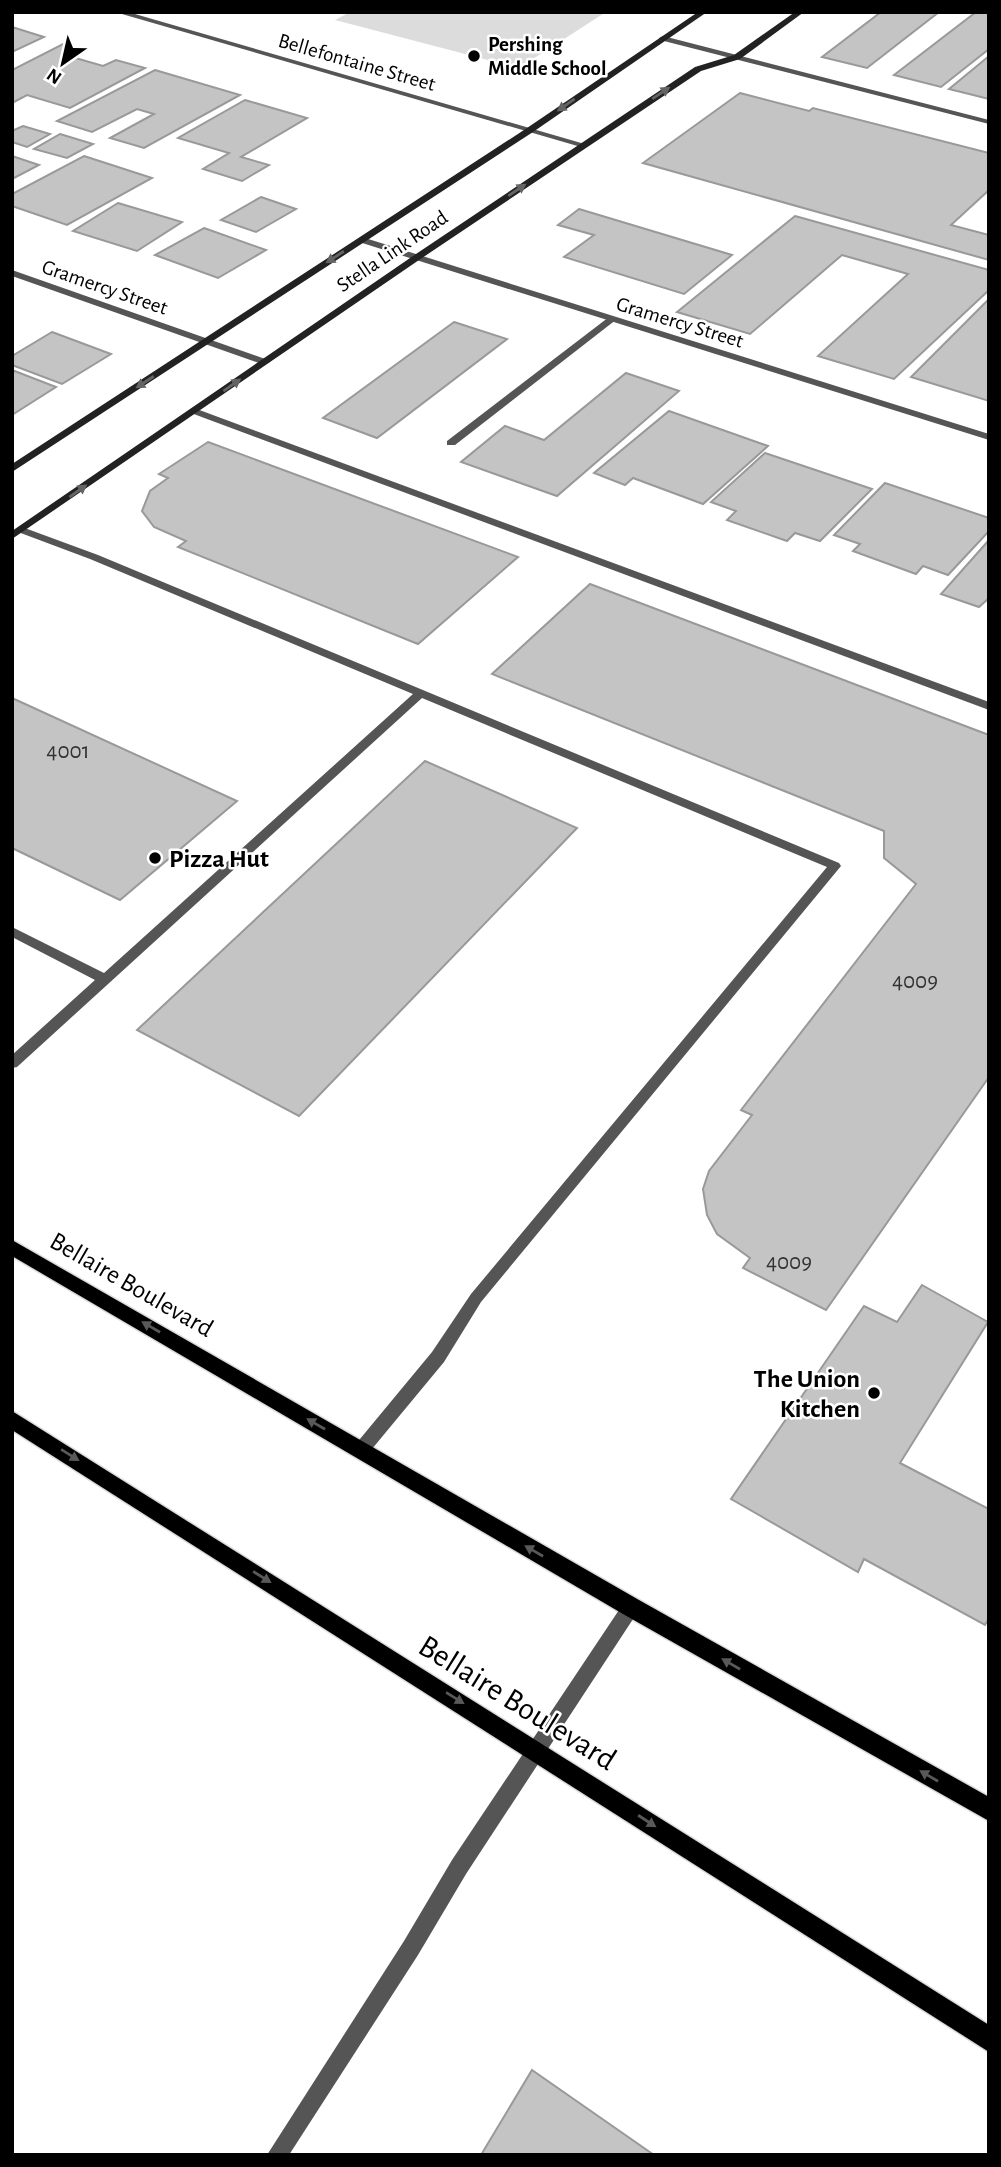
<svg xmlns="http://www.w3.org/2000/svg" width="1001" height="2167" font-family="'Alegreya Sans',sans-serif">
	<style>
		.green { fill: #dcdcdc }
		.building { fill: #c4c4c4; stroke: #999; stroke-width: 2 }
		.lines { fill: none; stroke-linecap: round; stroke-linejoin: round }
		.primary-casing { stroke: #dbdbdb; stroke-width: 3 }
		.lane { fill: #555; fill-rule: evenodd }
		.street { fill: #555; fill-rule: evenodd }
		.secondary { fill: #222; fill-rule: evenodd }
		.primary { fill: #000; fill-rule: evenodd }
		.oneway { fill: #646464 }
		.oneway2 { fill: #595959 }
		.poi-dot { fill: #000; stroke: #fff; stroke-width: 2.5 }
		.labels { text-anchor: middle; stroke-width: 5; stroke-linejoin: round; paint-order: stroke }
		.far-poi-label { font-size: 21px; font-weight: bold; fill: #000; stroke: #fff; text-anchor: start }
		.far-street-label { font-size: 21px; fill: #000; stroke: #fff }
		.number-label { font-size: 23px; fill: #313131 }
		.poi-label { font-size: 26px; font-weight: bold; fill: #000; stroke: #fff; text-anchor: start }
		.street-label { font-size: 26px; fill: #000; stroke: #fff }
		.near-street-label { font-size: 32px; fill: #000; stroke: #fff }
	</style>
	<rect width="100%" height="100%" fill="#fff"/>
	<path class="green" d="M350 12H606L519 68 335 20Z"/>
	<g class="building">
		<path d="M881 12H939L867 68 822 57Z"/>
		<path d="M976 12H989V49L941 87 894 75Z"/>
		<path d="M12 27 44 37 12 52Z"/>
		<path d="M63 44 85 51 72 57 103 66 116 60 145 68 70 108 27 95 12 103V70Z"/>
		<path d="M989 56V99L949 89Z"/>
		<path d="M155 70 240 95 144 148 110 138 154 114 137 109 92 132 57 121Z"/>
		<path d="M740 93 809 111 813 108 989 153V190L951 225 989 235V260L643 163Z"/>
		<path d="M245 100 307 118 241 157 269 165 242 181 203 169 229 153 178 138Z"/>
		<path d="M23 126 50 134 27 147 12 142V131Z"/>
		<path d="M60 134 93 144 67 158 34 149Z"/>
		<path d="M12 156 39 165 12 179Z"/>
		<path d="M84 156 152 178 67 225 12 206V194Z"/>
		<path d="M261 197 296 209 256 232 221 220Z"/>
		<path d="M118 203 182 222 137 251 73 231Z"/>
		<path d="M579 209 732 255 684 294 564 257 594 235 558 225Z"/>
		<path d="M795 216 989 270V290L894 379 818 356 908 274 842 255 750 334 677 312Z"/>
		<path d="M204 228 266 250 218 278 155 255Z"/>
		<path d="M989 299V401L911 377Z"/>
		<path d="M454 322 507 339 377 438 323 418Z"/>
		<path d="M52 332 111 354 62 384 12 365V356Z"/>
		<path d="M12 370 56 387 12 415Z"/>
		<path d="M626 373 679 391 557 496 461 462 505 426 544 440Z"/>
		<path d="M669 411 768 446 703 504 633 478 625 485 594 473Z"/>
		<path d="M208 442 518 557 418 644 178 547 186 541 154 527 142 511 150 491 168 478 159 474Z"/>
		<path d="M765 453 872 489 820 541 795 533 787 541 727 520 736 511 711 502Z"/>
		<path d="M885 483 989 518V531L948 575 923 566 916 574 853 551 860 544 834 535Z"/>
		<path d="M989 540V598L979 607 941 594Z"/>
		<path d="M590 584 989 735V1077L826 1310 743 1268 750 1258 717 1234 707 1215 703 1189 709 1171 752 1115 741 1110 916 884 884 858V831L492 674Z"/>
		<path d="M12 698 237 801 120 900 12 848Z"/>
		<path d="M425 761 577 828 299 1116 137 1030Z"/>
		<path d="M922 1285 988 1322 900 1463 989 1509V1618L985 1625 864 1559 858 1572 731 1499 864 1306 897 1322Z"/>
		<path d="M532 2070 654 2155H481Z"/>
	</g>
	<g class="lines">
		<g class="primary-casing">
			<g id="primary">
				<path d="M12 1240 639 1600 989 1797V1821L623 1614 12 1256Z"/>
				<path d="M12 1411 989 2025V2052L12 1430Z"/>
			</g>
		</g>
		<g class="lane">
			<path d="M609 317 617 319 455 445H447V441Z"/>
			<path d="M194 408 989 702V710L191 413V409Z"/>
			<path d="M22 527 98 555 839 863 841 866 481 1302 444 1362 367 1455 361 1457 355 1455 353 1450 355 1445 432 1352 471 1294 827 867 422 698 17 1067 12 1068V1055L95 980 12 937V927L104 973 413 694 90 559 18 532V528Z"/>
			<path d="M631 1599 637 1601 640 1607 637 1613 466 1874 418 1955 289 2155H267L404 1941 452 1860 625 1601Z"/>
		</g>
		<g class="street">
			<path d="M115 12H128L588 145 581 147Z"/>
			<path d="M663 36 989 120V124L660 40 659 38Z"/>
			<path d="M359 238H365L989 434V440L359 242Z"/>
			<path d="M12 270 268 360 270 362 262 364 12 276Z"/>
		</g>
		<g class="secondary">
			<path d="M698 12H707L533 132 12 472V464L527 128Z"/>
			<path d="M795 12H804L740 59 701 71 419 260 12 539V531L413 256 695 67 734 55Z"/>
		</g>
		<use href="#primary" class="primary"/>
	</g>
	<defs><path id="oneway-solid" d="M-6-.8H1V-3.2L6.5 0L1 3.2V.8H-6Z" transform="scale(1.75)"/></defs>
	<g class="oneway">
		<use href="#oneway-solid" transform="translate(661 93) rotate(-34)"/>
		<use href="#oneway-solid" transform="translate(566 105) rotate(145)"/>
		<use href="#oneway-solid" transform="translate(517 190) rotate(-34)"/>
		<use href="#oneway-solid" transform="translate(335 257) rotate(147)"/>
		<use href="#oneway-solid" transform="translate(145 382) rotate(147)"/>
		<use href="#oneway-solid" transform="translate(232 385) rotate(-35)"/>
		<use href="#oneway-solid" transform="translate(78 491) rotate(-35)"/>
	</g>
	<g class="oneway2">
		<use href="#oneway-solid" transform="translate(151 1327) rotate(-150)"/>
		<use href="#oneway-solid" transform="translate(316 1424) rotate(-150)"/>
		<use href="#oneway-solid" transform="translate(70 1455) rotate(32)"/>
		<use href="#oneway-solid" transform="translate(534 1551) rotate(-150)"/>
		<use href="#oneway-solid" transform="translate(262 1577) rotate(32)"/>
		<use href="#oneway-solid" transform="translate(731 1664) rotate(-150)"/>
		<use href="#oneway-solid" transform="translate(455 1698) rotate(32)"/>
		<use href="#oneway-solid" transform="translate(929 1776) rotate(-150)"/>
		<use href="#oneway-solid" transform="translate(647 1821) rotate(33)"/>
	</g>
	<g class="poi-dot">
		<circle cx="474" cy="56" r="7"/>
		<circle cx="155" cy="858" r="7"/>
		<circle cx="874" cy="1393" r="7"/>
	</g>
	<g class="labels">
		<g class="far-poi-label">
			<text x="488" y="51">Pershing<tspan x="488" dy="24">Middle School</tspan></text>
		</g>
		<g class="far-street-label">
			<text transform="translate(357 62) rotate(16)" y="7">Bellefontaine Street</text>
			<text transform="translate(392 251) rotate(-34)" y="7">Stella Link Road</text>
			<text transform="translate(105 287) rotate(19)" y="7">Gramercy Street</text>
			<text transform="translate(680 322) rotate(17)" y="7">Gramercy Street</text>
		</g>
		<g class="number-label">
			<text x="68" y="758">4001</text>
			<text x="915" y="988">4009</text>
			<text x="789" y="1269">4009</text>
		</g>
		<g class="poi-label">
			<text x="169" y="867">Pizza Hut</text>
			<text x="860" y="1387" text-anchor="end">The Union<tspan x="860" dy="30">Kitchen</tspan></text>
		</g>
		<g class="street-label">
			<text transform="translate(132 1284) rotate(30)" y="9">Bellaire Boulevard</text>
		</g>
		<g class="near-street-label">
			<text transform="translate(518 1702) rotate(32)" y="11">Bellaire Boulevard</text>
		</g>
	</g>
	<rect width="1001" height="2167" fill="none" stroke="#000000" stroke-width="28"/>
	<g transform="translate(63 63) rotate(214)" stroke="#ffffff" stroke-width="5" paint-order="stroke">
	<path d="M0-5L12 26L0 18L-12 26Z" fill="#000000"/>
	<text y="-10" font-size="19" font-weight="bold" text-anchor="middle" fill="#000000">N</text>
	</g>
</svg>
